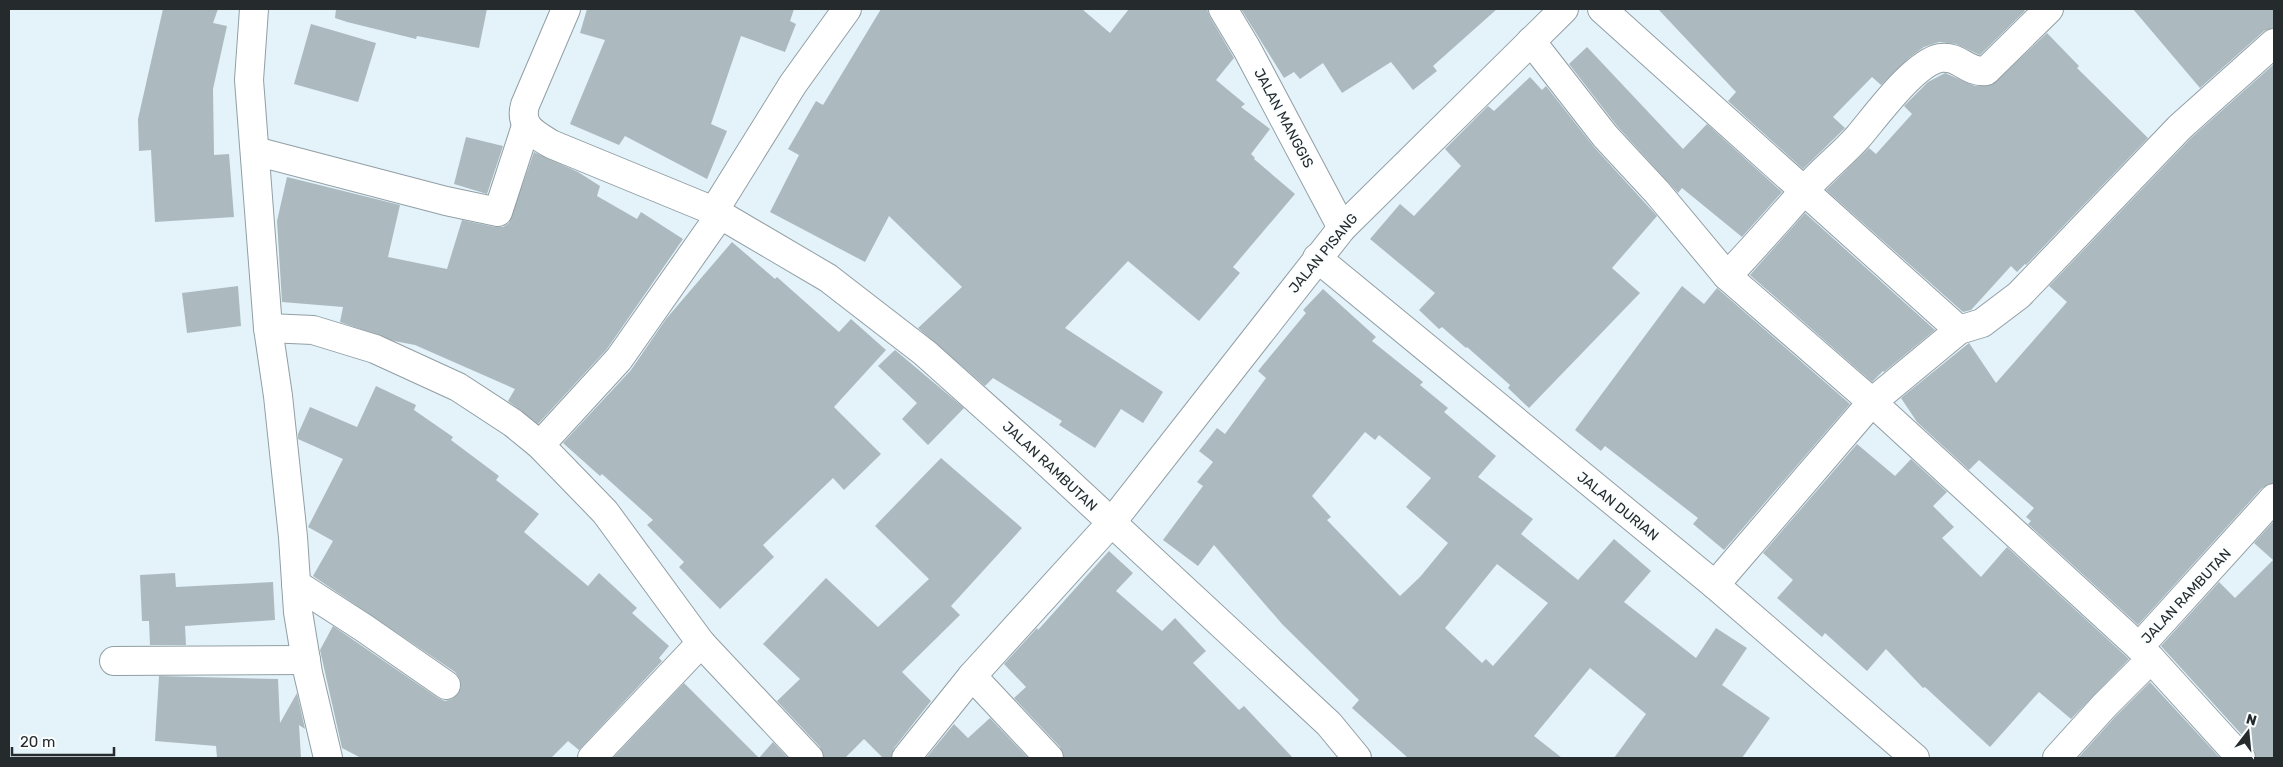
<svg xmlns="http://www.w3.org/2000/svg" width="2283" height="767" font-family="Rubik,sans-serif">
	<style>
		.building { fill: #acbac0; fill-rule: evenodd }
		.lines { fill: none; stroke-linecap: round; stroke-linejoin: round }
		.street-casing { stroke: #919fa5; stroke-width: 30 }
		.secondary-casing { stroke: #919fa5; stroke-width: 30 }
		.street { stroke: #fff; stroke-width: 28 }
		.secondary { stroke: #fff; stroke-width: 28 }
		.labels { text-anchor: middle; stroke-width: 4.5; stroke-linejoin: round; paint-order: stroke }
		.street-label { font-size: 14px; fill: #252a2d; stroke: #fbfeff }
	</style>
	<rect width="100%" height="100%" fill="#e4f2f9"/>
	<g class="building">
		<path d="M163 9H218L213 23 227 26 213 89 214 155 229 154 234 217 155 222 151 150 139 151 138 119Z"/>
		<path d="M336 9H487L479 48 417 36 416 39 347 22 335 18Z"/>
		<path d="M587 9H794L790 21 796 24 785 52 741 36 711 124 727 131 707 179 625 136 619 145 570 124 605 40 580 33Z"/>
		<path d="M881 9H1082L1110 33 1129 9H1207L1210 17 1234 58 1216 80 1245 104 1241 107 1270 129 1251 154 1255 158 1254 159 1295 194 1233 267 1240 273 1199 321 1128 261 1065 328 1163 392 1143 423 1121 409 1095 448 1059 425 1062 421 993 378 985 386 918 328 962 287 889 216 865 262 770 212 799 155 788 149 816 101 823 105Z"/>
		<path d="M1241 9H1497L1433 66 1437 71 1413 90 1391 62 1342 93 1323 63 1300 79 1294 72 1284 78Z"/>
		<path d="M1658 9H2023L2025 11 1980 55 1956 44 1939 42 1924 47 1910 57 1881 85 1872 77 1833 117 1845 128 1803 169 1728 101 1736 92Z"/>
		<path d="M2133 9H2274V28L2264 31 2200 88Z"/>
		<path d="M311 24 376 43 358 102 294 84Z"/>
		<path d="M2047 33 2079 66 2077 68 2148 138 2026 265 2025 264 2017 272 2011 266 1971 310 1963 312 1826 190 1869 148 1876 154 1912 114 1904 106 1928 82 1945 73 1975 86 1992 85Z"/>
		<path d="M1587 47 1683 149 1707 124 1782 192 1742 237 1682 188 1678 193 1617 126 1569 64Z"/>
		<path d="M2274 64V483L2262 488 2138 625 2028 524 2031 521 2026 517 2034 508 1979 460 1969 470 1917 422 1901 398 1969 343 1996 383 2067 302 2049 286 2191 138Z"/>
		<path d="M1530 77 1542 90 1546 86 1594 147 1657 216 1612 268 1640 293 1529 408 1508 388 1510 385 1467 347 1466 348 1442 327 1439 329 1419 310 1435 293 1370 239 1400 204 1414 216 1461 166 1445 149 1488 106 1494 111Z"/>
		<path d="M466 137 503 146 487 194 454 184Z"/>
		<path d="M534 152 578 172 600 186 597 196 637 219 641 212 683 239 607 349 538 424 508 401 515 389 415 345 394 341 340 322 343 307 282 302 277 221 287 177 400 205 388 257 447 269 462 220 495 227H503L509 223Z"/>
		<path d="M1805 213 1935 330 1884 372 1883 371 1872 382 1750 275Z"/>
		<path d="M732 242 775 279 777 277 839 332 851 319 886 350 834 407 881 454 844 490 833 478 763 545 774 557 720 609 679 567 684 562 647 525 653 520 602 474 600 476 563 443 631 370 666 319Z"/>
		<path d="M238 286 241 326 187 333 182 293Z"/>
		<path d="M1682 286 1704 304 1717 288 1850 404 1724 550 1693 524 1698 518 1605 446 1601 451 1575 430Z"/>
		<path d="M1323 289 1376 337 1372 341 1423 382 1420 385 1448 408 1444 412 1496 456 1478 477 1533 519 1521 534 1578 580 1614 539 1651 571 1624 602 1696 658 1716 628 1747 648 1722 685 1770 718 1742 758H1614L1646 714 1590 668 1534 736 1562 758H1408L1352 708 1359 700 1282 624 1214 545 1198 566 1163 540 1203 486 1197 482 1213 462 1199 451 1217 428 1225 434 1266 378 1258 371 1306 313 1303 310ZM1365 432 1375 440 1379 435 1431 478 1406 507 1448 543 1420 577 1400 596 1327 520 1331 517 1312 496ZM1497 564 1548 603 1493 666 1486 659 1482 663 1445 628Z"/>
		<path d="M895 350 964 408 928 445 902 419 917 403 878 366Z"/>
		<path d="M376 386 416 405 414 410 453 437 451 440 499 476 496 480 539 514 524 532 588 586 599 573 637 608 632 613 669 646 659 658 662 661 579 750 568 741 551 758H361L342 748 320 650 333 626 438 698 445 701 452 699 458 694 461 687 460 679 455 672 313 576 333 541 308 527 343 459 298 439V434L310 407 357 427Z"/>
		<path d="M1857 444 1895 476 1911 459 1947 492 1933 506 1954 527 1942 538 1981 577 2007 547 2129 659 2071 719 2039 692 1990 747 1925 687 1923 688 1886 649 1867 671 1825 633 1822 637 1777 598 1793 580 1763 553Z"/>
		<path d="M941 458 1022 528 951 606 960 615 902 672 931 701 894 748 891 758H883L864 739 845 758H824L820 747 777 701 800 679 763 644 826 578 878 627 929 579 875 526Z"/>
		<path d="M2274 521V758H2256L2253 747 2161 646 2219 582 2235 598 2273 560 2254 543Z"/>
		<path d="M1109 551 1133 573 1116 591 1162 631 1175 618 1206 651 1193 663 1239 710 1244 706 1293 758H1064L1060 747 1014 698 1026 687 1004 664 1037 628 1038 630Z"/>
		<path d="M175 573 176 587 273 582 275 620 185 626 186 645H150L149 621H142L140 575Z"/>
		<path d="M159 676 278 679 280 723 297 693 305 729 299 725 301 758H217L216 746 155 741Z"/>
		<path d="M2150 682 2220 758H2078L2115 717Z"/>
		<path d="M684 683 759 758 773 742 788 758H613Z"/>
		<path d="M990 718 1028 758H926L954 724 968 738Z"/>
	</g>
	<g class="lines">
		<g class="street-casing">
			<g id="street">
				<path d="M254 9 249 80 268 328 278 396 293 537 298 612 308 673 328 758"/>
				<path d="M566 9 525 105C519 127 535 134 551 144L714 211 828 278 925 353 1039 455 1329 724 1357 758"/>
				<path d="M1223 9 1247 49 1342 228"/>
				<path d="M1602 9 1959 330"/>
				<path d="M1531 41 1605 136 1657 192 1727 276 1872 402 2139 647"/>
				<path d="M255 151 446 201 498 212 526 126"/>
				<path d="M714 211 793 84 847 9"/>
				<path d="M1317 258 1715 585 1915 758"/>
				<path d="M1727 276C1754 248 1778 220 1804 191 1820 172 1841 156 1858 137 1876 116 1914 63 1940 58 1959 55 1967 73 1986 71L2049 9"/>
				<path d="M268 328 313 330 375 349 458 387 513 423 540 445 605 512 701 643 809 758"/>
				<path d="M540 445 619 359 720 215"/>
				<path d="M296 584 364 628 446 685"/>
				<path d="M1715 585 1872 402 1959 330 1982 323 2019 295 2180 127 2274 43"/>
				<path d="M2151 659 2241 758"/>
				<path d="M114 661 306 660"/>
				<path d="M972 676 1049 758"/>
				<path d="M592 758 701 643"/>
				<path d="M2057 758 2104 706 2151 659 2139 647 2274 498"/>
			</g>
		</g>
		<g class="secondary-casing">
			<path id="secondary" d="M906 758 972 676 1111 523 1342 228 1564 9"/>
		</g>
		<use href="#street" class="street"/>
		<use href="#secondary" class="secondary"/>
	</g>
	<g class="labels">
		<g class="street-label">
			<text transform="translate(1284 118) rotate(62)" y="5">JALAN MANGGIS</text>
			<text transform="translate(1323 253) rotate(-50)" y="5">JALAN PISANG</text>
			<text transform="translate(1050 466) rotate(43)" y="5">JALAN RAMBUTAN</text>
			<text transform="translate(1618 506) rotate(39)" y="5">JALAN DURIAN</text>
			<text transform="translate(2186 596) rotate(-47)" y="5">JALAN RAMBUTAN</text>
		</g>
	</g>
	<rect width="2283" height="767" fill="none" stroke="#252a2d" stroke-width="20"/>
	<g transform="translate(2248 732) rotate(16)" stroke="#fbfeff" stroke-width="4" paint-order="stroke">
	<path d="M0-4L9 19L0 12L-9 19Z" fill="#252a2d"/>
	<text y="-8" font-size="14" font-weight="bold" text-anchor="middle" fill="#252a2d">N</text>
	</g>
	<path d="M12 747v8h102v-8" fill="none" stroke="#252a2d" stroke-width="2.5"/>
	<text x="20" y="747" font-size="15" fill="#252a2d" stroke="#fbfeff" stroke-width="4" paint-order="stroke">20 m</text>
</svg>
